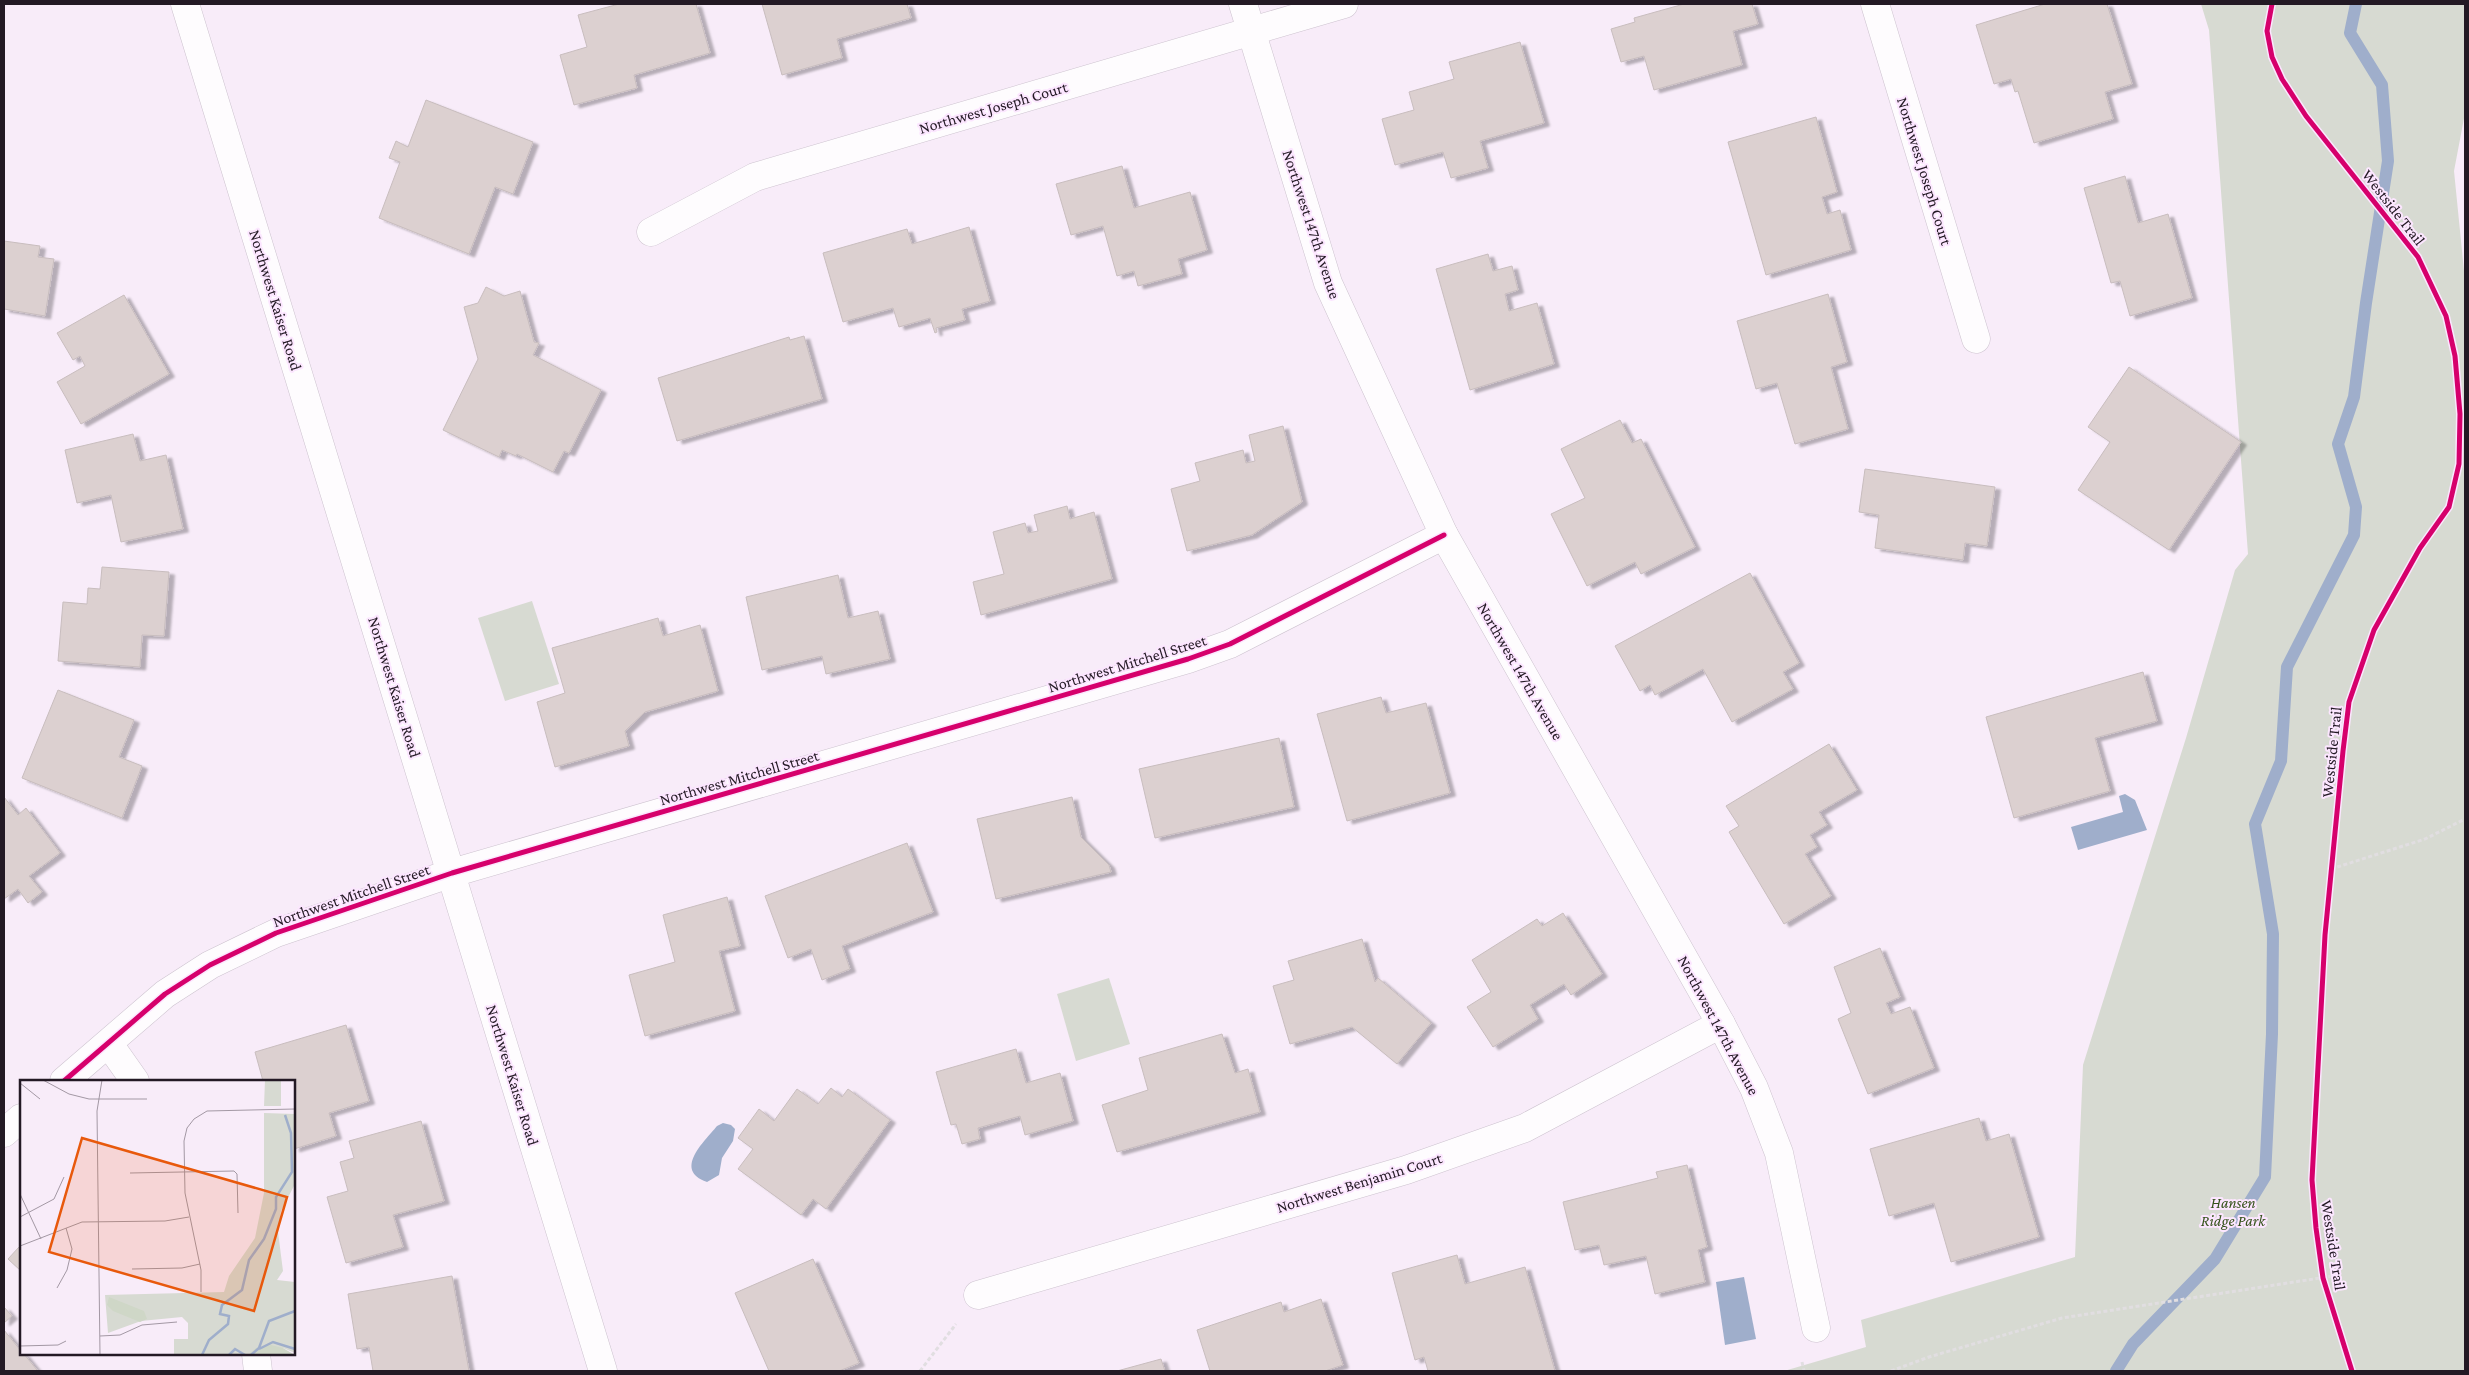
<svg xmlns="http://www.w3.org/2000/svg" width="2469" height="1375" font-family="'Crimson Pro',serif">
	<style>
		.green { fill: #d7dad2 }
		.water { fill: #9faecb }
		.lines { fill: none; stroke-linecap: round; stroke-linejoin: round }
		.stream { stroke: #9faecb; stroke-width: 12 }
		.building { fill: #dcd0d0; stroke: #c8bdbe; filter: url(#shadow) }
		.minor-casing { stroke: #cdc3cf; stroke-width: 29 }
		.secondary-casing { stroke: #cdc3cf; stroke-width: 29 }
		.path { stroke: #e1dee1; stroke-width: 3; stroke-dasharray: 4 2.5; stroke-linecap: butt }
		.minor { stroke: #fefcfe; stroke-width: 28 }
		.secondary { stroke: #fefcfe; stroke-width: 28 }
		.cycleway-casing { stroke: #fce6ff; stroke-width: 8 }
		.cycleway { stroke: #d6006c; stroke-width: 5 }
		.labels { text-anchor: middle; stroke-width: 4; stroke-linejoin: round; paint-order: stroke }
		.street-label { font-size: 16px; fill: #231924; stroke: #fce6ff }
		.park-label { font-size: 16px; font-style: italic; fill: #35531b; stroke: #fce6ff }
		.inset-river { fill: none; stroke: #9faecb; stroke-width: 2.5 }
		.inset-road { fill: none; stroke: #a398a4; stroke-width: 1 }
		.view { fill: #e8590c; fill-opacity: 0.15; stroke: #e8590c; stroke-width: 2.5 }
		.inset-edge { fill: none; stroke: #231924; stroke-width: 2.5 }
	</style>
	<defs>
		<filter id="shadow"><feDropShadow dx="5.5" dy="3" stdDeviation="1" flood-color="#0004"/></filter>
	</defs>
	<rect width="100%" height="100%" fill="#f8ecf9"/>
	<g class="green">
		<path d="M2201 4H2465V113L2454 171 2465 281V1371H1784L1866 1347 1861 1320 2075 1257 2083 1065 2186 738 2235 570 2248 554 2209 30Z"/>
		<path d="M532 601 559 684 505 701 478 618Z"/>
		<path d="M1109 978 1130 1044 1076 1061 1057 994Z"/>
	</g>
	<g class="water">
		<path d="M2125 794 2135 800 2147 830 2078 850 2071 827 2123 812 2119 796Z"/>
		<path d="M723 1123 731 1125 735 1129 733 1141 722 1158 719 1175 707 1182C673 1170 704 1142 717 1126Z"/>
		<path d="M1744 1277 1756 1339 1725 1345 1716 1282Z"/>
	</g>
	<g class="lines">
		<path class="stream" d="M2116 1371 2133 1344 2215 1259 2265 1177 2272 1034 2273 934 2255 824 2281 761 2287 667 2354 535 2356 507 2338 444 2354 397 2366 303 2388 161 2382 85 2350 33 2356 4"/>
	</g>
	<g class="building">
		<path d="M619 4H696L710 53 634 75 637 88 574 105 560 55 587 47 578 15Z"/>
		<path d="M762 4H907L911 18 837 39 842 58 782 75Z"/>
		<path d="M1684 4H1752L1758 24 1733 31 1742 65 1654 90 1644 56 1621 62 1611 29 1635 22 1634 18Z"/>
		<path d="M2045 4H2107L2132 84 2105 92 2113 119 2034 143 2018 91 2015 92 2011 79 1994 84 1976 25Z"/>
		<path d="M1520 42 1544 123 1480 141 1488 168 1451 178 1443 152 1395 165 1382 119 1414 110 1409 92 1454 79 1449 62Z"/>
		<path d="M426 100 533 142 513 194 495 187 469 254 379 218 400 162 389 158 396 141 408 147Z"/>
		<path d="M1816 117 1837 192 1822 197 1827 214 1840 210 1851 250 1766 275 1728 142Z"/>
		<path d="M1122 166 1134 208 1190 192 1207 250 1178 259 1182 274 1138 286 1134 271 1117 276 1103 226 1071 235 1056 184Z"/>
		<path d="M2125 176 2138 223 2168 214 2192 298 2130 316 2120 281 2111 283 2084 188Z"/>
		<path d="M969 227 990 301 962 309 965 320 936 328 937 332 935 333 930 318 899 327 893 308 843 322 823 253 907 229 912 244Z"/>
		<path d="M4 241 40 246 38 257 54 259 45 316 4 309Z"/>
		<path d="M1488 254 1493 271 1512 266 1518 290 1505 294 1509 311 1537 303 1554 364 1470 390 1436 269Z"/>
		<path d="M486 287 504 296 520 291 534 342 539 343 533 355 601 390 569 453 564 451 553 472 517 454 516 456 502 450 499 457 443 430 478 359 464 307 478 303Z"/>
		<path d="M1828 294 1847 362 1831 367 1848 429 1795 444 1777 383 1756 389 1737 321Z"/>
		<path d="M124 295 169 374 81 424 57 382 85 366 80 356 73 360 57 333Z"/>
		<path d="M804 336 822 399 677 441 658 378 789 337 790 340Z"/>
		<path d="M2129 367 2241 442 2169 550 2078 490 2110 442 2088 427Z"/>
		<path d="M1620 420 1632 443 1641 439 1695 547 1641 574 1635 562 1587 586 1551 514 1585 498 1561 449Z"/>
		<path d="M1283 426 1302 502 1252 535 1187 551 1171 489 1200 481 1195 463 1243 450 1246 463 1255 461 1249 435Z"/>
		<path d="M133 434 140 461 166 455 183 529 121 542 111 495 77 503 65 450Z"/>
		<path d="M1865 469 1995 487 1987 546 1965 543 1963 560 1875 548 1879 515 1859 512Z"/>
		<path d="M1067 506 1070 519 1094 512 1112 579 981 615 973 582 1004 574 993 532 1025 523 1028 533 1038 531 1034 515Z"/>
		<path d="M102 567 169 572 164 636 142 635 140 667 58 661 63 602 87 604 88 588 100 589Z"/>
		<path d="M1750 573 1799 663 1783 672 1793 689 1732 722 1703 669 1655 695 1650 685 1640 691 1615 646Z"/>
		<path d="M838 575 848 618 878 611 890 659 826 674 822 656 762 670 746 597Z"/>
		<path d="M658 618 663 636 700 625 718 691 645 712 625 731 629 746 555 767 537 702 565 693 552 648Z"/>
		<path d="M2143 672 2157 721 2095 738 2110 791 2014 818 1986 717Z"/>
		<path d="M58 690 134 720 119 757 142 766 122 818 22 778Z"/>
		<path d="M1381 697 1386 713 1426 703 1450 793 1347 821 1317 714Z"/>
		<path d="M1279 738 1294 807 1155 838 1139 769Z"/>
		<path d="M1829 744 1857 790 1819 812 1827 825 1810 835 1817 847 1805 854 1831 896 1784 924 1729 832 1739 826 1726 806Z"/>
		<path d="M4 797 18 815 26 808 60 853 29 876 42 892 28 903 18 889 4 899Z"/>
		<path d="M1072 797 1081 837 1109 865 1111 872 996 899 977 819Z"/>
		<path d="M907 843 933 912 842 946 850 969 822 980 811 949 788 958 765 896Z"/>
		<path d="M727 897 740 946 719 951 735 1011 645 1036 629 975 675 962 663 915Z"/>
		<path d="M1563 913 1602 974 1571 995 1564 984 1530 1005 1538 1019 1493 1047 1467 1007 1491 992 1472 960 1537 919 1542 926Z"/>
		<path d="M1362 939 1375 982 1378 978 1431 1023 1397 1064 1352 1027 1290 1044 1273 986 1294 980 1288 961Z"/>
		<path d="M1880 948 1900 997 1886 1003 1891 1014 1910 1007 1934 1068 1868 1094 1838 1019 1851 1013 1834 967Z"/>
		<path d="M346 1025 369 1101 329 1113 336 1136 294 1149V1081H263L255 1052Z"/>
		<path d="M1222 1034 1235 1073 1248 1069 1260 1112 1117 1152 1102 1105 1148 1090 1139 1058Z"/>
		<path d="M1016 1049 1026 1083 1060 1073 1073 1121 1025 1135 1020 1116 978 1128 980 1139 962 1144 956 1124 951 1125 936 1072Z"/>
		<path d="M831 1088 842 1097 848 1089 890 1120 826 1209 813 1199 801 1215 738 1169 753 1149 738 1138 759 1109 774 1121 797 1089 818 1104Z"/>
		<path d="M1979 1118 1986 1141 2009 1134 2039 1237 1951 1262 1934 1203 1889 1216 1870 1149Z"/>
		<path d="M421 1121 444 1201 393 1215 403 1247 346 1263 327 1197 348 1191 340 1162 354 1158 349 1141Z"/>
		<path d="M1687 1165 1707 1247 1698 1250 1705 1282 1655 1294 1646 1256 1604 1265 1599 1245 1575 1250 1563 1202 1658 1178 1656 1172Z"/>
		<path d="M19 1247 21 1249V1271L8 1259Z"/>
		<path d="M1457 1255 1465 1284 1525 1267 1555 1371H1428L1424 1357 1415 1360 1392 1273Z"/>
		<path d="M813 1259 859 1363 839 1371H769L735 1293Z"/>
		<path d="M452 1276 469 1371H373L369 1347 357 1349 348 1294Z"/>
		<path d="M1321 1299 1343 1365 1325 1371H1210L1197 1330 1281 1302 1284 1312Z"/>
		<path d="M4 1307 12 1316 4 1323Z"/>
		<path d="M4 1330 21 1351V1354H24L37 1370 35 1371H4Z"/>
		<path d="M1161 1359 1165 1371H1117Z"/>
	</g>
	<g class="lines">
		<g class="minor-casing">
			<g id="minor">
				<path d="M1243 4 1328 283 1444 535 1721 1024 1754 1088 1779 1153 1816 1328"/>
				<path d="M1875 4 1976 339"/>
				<path d="M651 232 755 177 1344 4"/>
				<path d="M109 1044 135 1081"/>
				<path d="M64 1081 165 994 210 965 276 933 452 873 1188 659 1230 644 1444 535"/>
				<path d="M4 1133 21 1118"/>
				<path d="M978 1295 1406 1170 1525 1128 1721 1024"/>
				<path d="M256 1354 258 1371"/>
			</g>
		</g>
		<g class="secondary-casing">
			<path id="secondary" d="M185 4 603 1371"/>
		</g>
		<g class="path">
			<path d="M2331 869 2425 839 2465 819"/>
			<path d="M1802 1362 1804 1371"/>
			<path d="M920 1371 956 1324"/>
			<path d="M1891 1371 1929 1357 2062 1318 2333 1276"/>
		</g>
		<use href="#minor" class="minor"/>
		<use href="#secondary" class="secondary"/>
		<g class="cycleway-casing">
			<g id="cycleway">
				<path d="M2272 4 2267 31 2272 57 2282 79 2306 116 2418 257 2446 316 2455 356 2460 414 2459 464 2449 507 2420 548 2374 630 2349 702 2343 751 2325 935 2312 1180 2316 1228 2323 1278 2352 1371"/>
				<path d="M64 1081 165 994 210 965 276 933 452 873 1188 659 1230 644 1444 535"/>
			</g>
		</g>
		<use href="#cycleway" class="cycleway"/>
	</g>
	<g class="labels">
		<g class="street-label">
			<text transform="translate(993 107) rotate(-16)" y="6">Northwest Joseph Court</text>
			<text transform="translate(1925 171) rotate(73)" y="6">Northwest Joseph Court</text>
			<text transform="translate(2394 207) rotate(52)" y="6">Westside Trail</text>
			<text transform="translate(1312 224) rotate(72)" y="6">Northwest 147th Avenue</text>
			<text transform="translate(276 300) rotate(73)" y="6">Northwest Kaiser Road</text>
			<text transform="translate(1127 663) rotate(-17)" y="6">Northwest Mitchell Street</text>
			<text transform="translate(1521 671) rotate(60)" y="6">Northwest 147th Avenue</text>
			<text transform="translate(395 687) rotate(73)" y="6">Northwest Kaiser Road</text>
			<text transform="translate(2331 752) rotate(-84)" y="6">Westside Trail</text>
			<text transform="translate(739 777) rotate(-16)" y="6">Northwest Mitchell Street</text>
			<text transform="translate(351 895) rotate(-19)" y="6">Northwest Mitchell Street</text>
			<text transform="translate(1719 1025) rotate(62)" y="6">Northwest 147th Avenue</text>
			<text transform="translate(513 1075) rotate(73)" y="6">Northwest Kaiser Road</text>
			<text transform="translate(1359 1182) rotate(-17)" y="6">Northwest Benjamin Court</text>
			<text transform="translate(2334 1245) rotate(81)" y="6">Westside Trail</text>
		</g>
		<g class="park-label">
			<text x="2233" y="1208">Hansen<tspan x="2233" dy="18">Ridge Park</tspan></text>
		</g>
	</g>
	<g transform="translate(20 1080)">
		<rect width="275" height="275" fill="#f8ecf9"/>
		<path d="M245 0H261V26H244ZM244 33 275 34V104L261 131 258 152 263 191 257 200 275 202V273L263 268 243 275H154V259H168V243L162 237 121 241 88 253 85 215 204 212 209 196 235 158 244 113Z" fill="#d7dad2"/>
		<path d="M89 217 124 231 127 239 120 242 93 231 87 225ZM251 265 263 268 275 275H228L236 268Z" fill="#cfd7c7"/>
		<path class="inset-river" d="M239 269 253 262 275 269M182 275 189 260 208 244 209 236 200 234 202 225 222 210 229 180 244 159 256 129V117L272 92 271 53 265 35M209 275 215 269 225 275M231 275 239 268 249 241 275 231"/>
		<path class="inset-road" d="M23 0 49 14 69 19H127M0 3 20 19M110 93 214 91 217 94 218 133M0 114 21 159M0 137 34 119 44 97M0 166 62 142 145 141 169 137M112 189 162 188 180 184M37 208 47 190 52 169 46 148M181 212V190L165 113 164 61 167 48 174 39 187 31 275 29M80 256 100 255 122 245 157 242M0 266 38 265 46 261M80 275 77 31 82 0"/>
		<path class="view" d="M62 58 267 117 234 231 29 172Z"/>
		<rect width="275" height="275" class="inset-edge"/>
	</g>
	<rect width="2469" height="1375" fill="none" stroke="#231924" stroke-width="10"/>
</svg>
